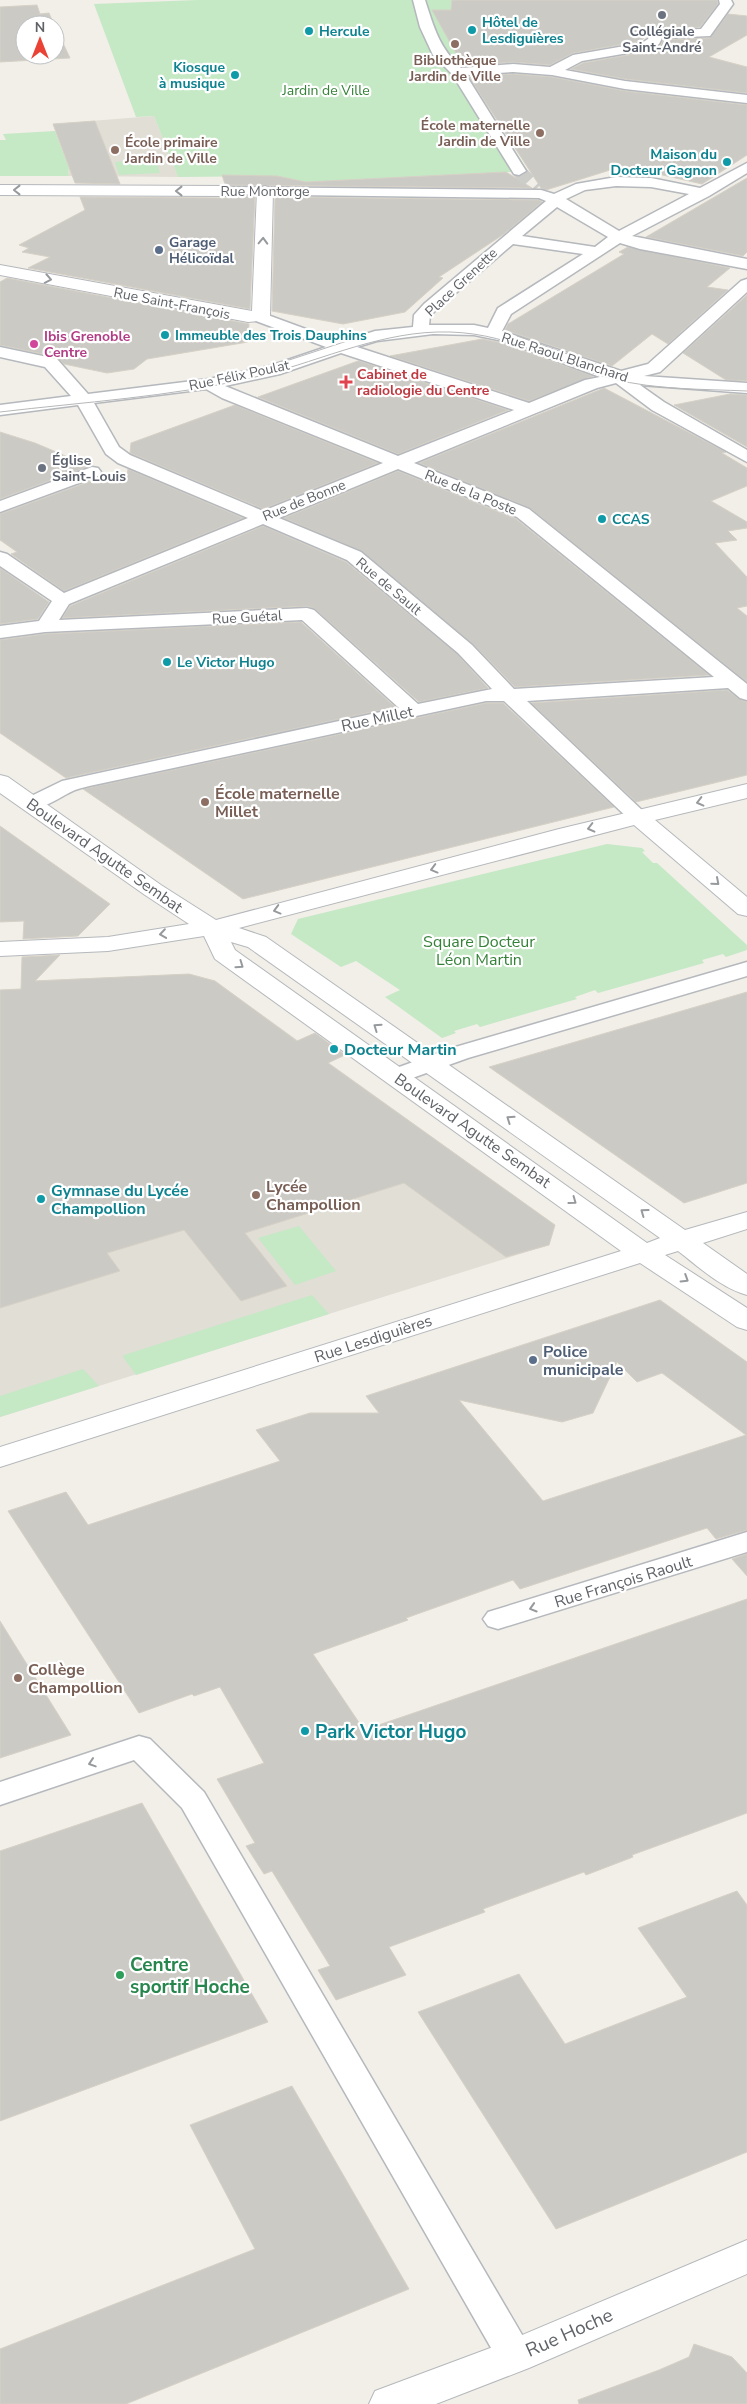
<svg xmlns="http://www.w3.org/2000/svg" width="747" height="2404" font-family="'Nunito Sans',sans-serif">
	<style>
		.education { fill: #e1ded6 }
		.green { fill: #c5e8c5 }
		.building { fill: #cccac5; stroke: #d6d1c6; fill-rule: evenodd }
		.lines { fill: none; stroke-linecap: round; stroke-linejoin: round }
		.pedestrian-tunnel { stroke: #ccccc8; stroke-width: 14; stroke-dasharray: 14 8; stroke-linecap: butt }
		.pedestrian-casing { stroke: #b5b8bc; stroke-width: 3 }
		.minor-casing { stroke: #b5b8bc; stroke-width: 2 }
		.pedestrian { fill: #fff; fill-rule: evenodd }
		.minor { fill: #fff; fill-rule: evenodd }
		.tram { stroke: #b6b7b8; stroke-width: 1 }
		.oneway { stroke: #979a9d }
		.worship-dot { fill: #6b7280; stroke: #fff; stroke-width: 2 }
		.culture-dot { fill: #0f9aa8; stroke: #fff; stroke-width: 2 }
		.education-dot { fill: #8d6e63; stroke: #fff; stroke-width: 2 }
		.service-dot { fill: #5c6f8a; stroke: #fff; stroke-width: 2 }
		.hotel-dot { fill: #d1479c; stroke: #fff; stroke-width: 2 }
		.health-dot { fill: #e0444e; stroke: #fff; stroke-width: 2 }
		.leisure-dot { fill: #2e9e5b; stroke: #fff; stroke-width: 2 }
		.labels { text-anchor: middle; stroke-width: 4.5; stroke-linejoin: round; paint-order: stroke }
		.far-culture-label { font-size: 14px; font-weight: bold; fill: #0d838f; stroke: #fff; text-anchor: start }
		.far-worship-label { font-size: 14px; font-weight: bold; fill: #5b616d; stroke: #fff }
		.far-education-label { font-size: 14px; font-weight: bold; fill: #785e54; stroke: #fff }
		.far-park-label { font-size: 14px; fill: #348238; stroke: #fff }
		.far-street-label { font-size: 14px; fill: #5f6368; stroke: #fff }
		.far-service-label { font-size: 14px; font-weight: bold; fill: #4e5e75; stroke: #fff; text-anchor: start }
		.far-hotel-label { font-size: 14px; font-weight: bold; fill: #b23c85; stroke: #fff; text-anchor: start }
		.far-health-label { font-size: 14px; font-weight: bold; fill: #be3a42; stroke: #fff; text-anchor: start }
		.street-label { font-size: 16px; fill: #5f6368; stroke: #fff }
		.education-label { font-size: 16px; font-weight: bold; fill: #785e54; stroke: #fff; text-anchor: start }
		.park-label { font-size: 16px; fill: #348238; stroke: #fff }
		.culture-label { font-size: 16px; font-weight: bold; fill: #0d838f; stroke: #fff; text-anchor: start }
		.service-label { font-size: 16px; font-weight: bold; fill: #4e5e75; stroke: #fff; text-anchor: start }
		.near-culture-label { font-size: 19px; font-weight: bold; fill: #0d838f; stroke: #fff; text-anchor: start }
		.near-leisure-label { font-size: 19px; font-weight: bold; fill: #27864d; stroke: #fff; text-anchor: start }
		.near-street-label { font-size: 19px; fill: #5f6368; stroke: #fff }
	</style>
	<rect width="100%" height="100%" fill="#f1efe8"/>
	<g class="education">
		<path d="M154 116 178 177 68 176 69 168 53 124Z"/>
		<path d="M189 974 215 981 555 1225 549 1245 0 1417V990L21 989V981Z"/>
	</g>
	<g class="green">
		<path d="M198 0H472L456 10H437L444 31 465 71 528 171 306 182 277 176 178 177 154 116 136 117 94 4Z"/>
		<path d="M55 131 69 168 68 176H0V140H6L3 134Z"/>
		<path d="M156 159 160 173 119 175 115 162Z"/>
		<path d="M607 844 642 848 645 851 642 852 653 863H657L747 945V950L726 957 723 954 702 960 704 963 598 993 595 990 575 997 577 999 480 1027 477 1024 454 1031 456 1033 442 1038 385 997 400 990 356 961 341 967 291 934 298 919Z"/>
		<path d="M299 1226 336 1271 295 1285 258 1238Z"/>
		<path d="M312 1295 329 1314 136 1375 123 1357 124 1355Z"/>
		<path d="M83 1369 99 1386 0 1417V1396Z"/>
	</g>
	<g class="building">
		<path d="M452 0H717L718 4 700 27 652 29 641 41 573 53 550 65 513 62 463 66 432 10H451Z"/>
		<path d="M37 5 40 14 49 13 54 25H25V55H55V26L70 58 0 62V7Z"/>
		<path d="M728 14 747 16V35L709 57 747 67V93L625 79 571 69 583 63 651 51 660 46 663 40 710 38Z"/>
		<path d="M513 74 552 77 625 91 747 105V155L702 184 623 166 546 190 541 188 469 77Z"/>
		<path d="M95 121 120 184 75 183 53 124Z"/>
		<path d="M506 172 532 188 231 185 225 184 222 175 277 176 306 182Z"/>
		<path d="M747 178V252L743 256 646 237Z"/>
		<path d="M234 196H255L250 309 28 268 50 257 22 252 29 248 19 245 85 210 80 197 228 198Z"/>
		<path d="M275 197 539 200 542 202 504 234 439 277 443 278 405 312 343 324 272 311Z"/>
		<path d="M628 247 730 268 707 287 728 290 668 344 652 334 612 366 505 330 508 324 624 254 619 252Z"/>
		<path d="M7 278 249 324 248 342 147 359 134 369 107 373 64 364 57 357 0 345V282Z"/>
		<path d="M747 295V381L726 380 683 353Z"/>
		<path d="M482 339 502 343 593 376 529 401 390 356Z"/>
		<path d="M358 361H359L508 410 398 454 258 397Z"/>
		<path d="M604 388 726 452 722 453 747 468V486L711 501 747 522V528L728 531 737 540 715 543 747 577V606L737 608 747 616V682L530 508 419 463Z"/>
		<path d="M730 394 747 395V447L674 405Z"/>
		<path d="M235 405 378 463 263 509 130 453 131 443Z"/>
		<path d="M0 432 35 443 89 466 0 499Z"/>
		<path d="M128 469 243 518 64 591 11 554 17 552 0 540V514L99 478 103 472 126 481Z"/>
		<path d="M398 471 516 519 709 675 515 687 473 644 362 551 284 518Z"/>
		<path d="M263 526 346 562 457 654 488 688 419 702 315 609 308 606 62 618 70 606Z"/>
		<path d="M0 568 49 602 38 619 0 624Z"/>
		<path d="M301 622 395 707 66 778 0 733V640L45 634Z"/>
		<path d="M727 690 739 699 747 702V775L636 802 531 703Z"/>
		<path d="M486 703H503L614 807 243 899 83 789Z"/>
		<path d="M0 826 110 904 78 936 23 939 24 921 0 922Z"/>
		<path d="M60 955 35 981 189 974 215 981 297 1041 315 1033 345 1055 328 1063 555 1225 549 1245 506 1257 404 1183 245 1233 287 1286 241 1301 184 1230 107 1253 120 1271 0 1308V990L21 989 22 957Z"/>
		<path d="M747 992V1183L684 1203 489 1067Z"/>
		<path d="M660 1300 747 1362V1530L716 1539 707 1528 520 1589 513 1580 406 1618 408 1620 313 1654 364 1730 747 1599V1813L632 1855 633 1857 586 1875 584 1872 483 1909 485 1912 389 1947 406 1975 336 2000 318 1970 330 1966 272 1871 264 1874 246 1846 255 1843 217 1779 264 1763 220 1687 194 1696 192 1694 139 1713 8 1511 66 1492 88 1525 280 1461 256 1430 310 1413H379L366 1396ZM617 1362 637 1382 662 1373 746 1435 543 1501 459 1400 562 1422 593 1413Z"/>
		<path d="M747 1554V1576L732 1559Z"/>
		<path d="M0 1621 71 1735 0 1758Z"/>
		<path d="M142 1803 268 2022 0 2121V1851Z"/>
		<path d="M737 1891 747 1905V2152L556 2229 418 2012 519 1974 565 2044 687 1997 638 1928Z"/>
		<path d="M292 2086 409 2289 126 2404H0V2349L255 2249 190 2125Z"/>
		<path d="M694 2344 732 2357 747 2373V2404H579L578 2400 659 2370 689 2357Z"/>
	</g>
	<g class="lines">
		<path class="pedestrian-tunnel" d="M519 171 536 189"/>
		<g class="pedestrian-casing">
			<g id="pedestrian">
				<path d="M413 0H425C434 28 439 47 461 68L513 64 550 67 573 55 642 43 648 39 652 31 701 29 720 4 719 0H731L733 4 710 36 662 38 659 44 651 49 582 61 565 70 625 81 747 95V103L625 89 552 75 513 72 466 75 526 171 519 175 514 174 452 74 433 55 420 27Z"/>
				<path d="M747 163V173L709 196 632 236 747 259V269L640 249 620 243 511 314 502 331 621 371 648 364 741 281 747 279V292L660 372 644 376 747 383V393L640 385 664 402 747 450V462L652 410 616 383 597 388 414 463 529 509 747 684V700L740 698 728 688 527 701 645 813 649 817 645 821 638 823 631 821 504 701H486L94 785C88 786 81 788 75 790 59 797 40 813 23 808L20 804 23 800 62 781 399 708 302 620 45 632 0 638V626L39 621 52 601 0 566V552L7 554 64 593 248 518 118 463 106 454 78 405 0 415V405L71 396 45 367 0 357V347L57 359 88 394 209 379 270 366 326 347 253 320 251 317 253 314H265L341 342 375 331 413 327 414 315 424 304 546 201 539 198 223 194 221 191 228 187 541 190 554 194 576 184 616 177 651 178 700 188ZM616 186 651 187 689 194 619 231 566 199 585 190ZM557 207 608 237 595 247 522 236ZM513 244 583 254 498 308 488 328 474 325H429L430 316 436 310ZM433 334 474 335 503 341 600 377 585 380 529 403 357 347 377 341ZM341 353 514 410 398 456 225 386 280 374ZM206 389 222 398 383 463 263 511 130 455 119 447 94 403ZM398 469 517 517 714 677 514 689 472 645 361 552 279 518ZM263 524 347 560 458 653 492 689 418 704 314 610 307 608 59 620 69 604Z"/>
				<path d="M92 467 98 468 101 472 98 476 0 512V501Z"/>
				<path d="M747 962V976L468 1058 404 1081 396 1083 388 1081 384 1076 388 1071 452 1048Z"/>
				<path d="M747 1532V1552L498 1629 488 1626 483 1619 488 1612Z"/>
				<path d="M139 1736 150 1739 204 1792 528 2345 533 2356 528 2367 515 2372 502 2367 182 1808 134 1760 0 1805V1782Z"/>
			</g>
		</g>
		<g class="minor-casing">
			<g id="minor">
				<path d="M0 185 228 186 234 188 236 191 234 194 228 196 0 195Z"/>
				<path d="M265 186 271 188 273 191 270 316 267 320 248 322 0 275V265L252 311 257 191 259 188Z"/>
				<path d="M0 775 8 777 161 885 216 920 559 829 747 784V798L655 820 747 897V916L738 914 634 825 239 928 266 937 685 1230 747 1212V1229L703 1243 747 1274V1295C721 1288 699 1267 678 1251L665 1255 747 1308V1330L737 1327 640 1263 0 1467V1447L621 1251 215 959 204 936 108 951 0 956V942L108 937 189 924 145 895 0 793ZM231 942 248 947 660 1238 647 1243 235 950Z"/>
				<path d="M747 2240V2274L529 2368 436 2404H369L375 2391 501 2344Z"/>
			</g>
		</g>
		<use href="#pedestrian" class="pedestrian"/>
		<use href="#minor" class="minor"/>
		<g class="tram">
			<path d="M517 336 618 372"/>
			<path d="M268 367 347 341"/>
			<path d="M0 412C84 402 169 397 251 378 313 364 372 334 437 332 508 330 549 362 613 379 657 390 703 389 747 391"/>
		</g>
	</g>
	<defs><path id="oneway-chevron" d="M-2-3.5L2.5 0L-2 3.5" fill="none" stroke-width="1.6" stroke-linecap="round" stroke-linejoin="round" transform="scale(1.25)"/></defs>
	<g class="oneway">
		<use href="#oneway-chevron" transform="translate(17 190) rotate(-180)"/>
		<use href="#oneway-chevron" transform="translate(179 191) rotate(-180)"/>
		<use href="#oneway-chevron" transform="translate(263 241) rotate(-88)"/>
		<use href="#oneway-chevron" transform="translate(48 279) rotate(11)"/>
		<use href="#oneway-chevron" transform="translate(700 802) rotate(166)"/>
		<use href="#oneway-chevron" transform="translate(591 828) rotate(166)"/>
		<use href="#oneway-chevron" transform="translate(434 869) rotate(165)"/>
		<use href="#oneway-chevron" transform="translate(716 882) rotate(41)"/>
		<use href="#oneway-chevron" transform="translate(277 910) rotate(165)"/>
		<use href="#oneway-chevron" transform="translate(163 934) rotate(172)"/>
		<use href="#oneway-chevron" transform="translate(240 965) rotate(35)"/>
		<use href="#oneway-chevron" transform="translate(377 1027) rotate(-145)"/>
		<use href="#oneway-chevron" transform="translate(510 1119) rotate(-145)"/>
		<use href="#oneway-chevron" transform="translate(573 1201) rotate(36)"/>
		<use href="#oneway-chevron" transform="translate(644 1212) rotate(-144)"/>
		<use href="#oneway-chevron" transform="translate(685 1279) rotate(32)"/>
		<use href="#oneway-chevron" transform="translate(533 1608) rotate(163)"/>
		<use href="#oneway-chevron" transform="translate(92 1763) rotate(162)"/>
	</g>
	<g class="worship-dot">
		<circle cx="662" cy="15" r="5"/>
		<circle cx="42" cy="468" r="5"/>
	</g>
	<g class="culture-dot">
		<circle cx="472" cy="30" r="5"/>
		<circle cx="309" cy="31" r="5"/>
		<circle cx="235" cy="75" r="5"/>
		<circle cx="727" cy="162" r="5"/>
		<circle cx="165" cy="335" r="5"/>
		<circle cx="602" cy="519" r="5"/>
		<circle cx="167" cy="662" r="5"/>
		<circle cx="334" cy="1049" r="5"/>
		<circle cx="41" cy="1199" r="5"/>
		<circle cx="305" cy="1731" r="5"/>
	</g>
	<g class="education-dot">
		<circle cx="455" cy="44" r="5"/>
		<circle cx="540" cy="133" r="5"/>
		<circle cx="115" cy="150" r="5"/>
		<circle cx="205" cy="802" r="5"/>
		<circle cx="256" cy="1195" r="5"/>
		<circle cx="18" cy="1678" r="5"/>
	</g>
	<g class="service-dot">
		<circle cx="159" cy="250" r="5"/>
		<circle cx="533" cy="1360" r="5"/>
	</g>
	<circle class="hotel-dot" cx="34" cy="344" r="5"/>
	<path class="health-dot" d="M343.5 374.5h5v5h5v5h-5v5h-5v-5h-5v-5h5z"/>
	<circle class="leisure-dot" cx="120" cy="1975" r="5"/>
	<g class="labels">
		<g class="far-culture-label">
			<text x="482" y="27">Hôtel de<tspan x="482" dy="16">Lesdiguières</tspan></text>
			<text x="319" y="36">Hercule</text>
			<text x="225" y="72" text-anchor="end">Kiosque<tspan x="225" dy="16">à musique</tspan></text>
			<text x="717" y="159" text-anchor="end">Maison du<tspan x="717" dy="16">Docteur Gagnon</tspan></text>
			<text x="175" y="340">Immeuble des Trois Dauphins</text>
			<text x="612" y="524">CCAS</text>
			<text x="177" y="667">Le Victor Hugo</text>
		</g>
		<g class="far-worship-label">
			<text x="662" y="36">Collégiale<tspan x="662" dy="16">Saint-André</tspan></text>
			<text x="52" y="465" text-anchor="start">Église<tspan x="52" dy="16">Saint-Louis</tspan></text>
		</g>
		<g class="far-education-label">
			<text x="455" y="65">Bibliothèque<tspan x="455" dy="16">Jardin de Ville</tspan></text>
			<text x="530" y="130" text-anchor="end">École maternelle<tspan x="530" dy="16">Jardin de Ville</tspan></text>
			<text x="125" y="147" text-anchor="start">École primaire<tspan x="125" dy="16">Jardin de Ville</tspan></text>
		</g>
		<g class="far-park-label">
			<text x="326" y="95">Jardin de Ville</text>
		</g>
		<g class="far-street-label">
			<text x="265" y="196">Rue Montorge</text>
			<text transform="translate(461 282) rotate(-43)" y="5">Place Grenette</text>
			<text transform="translate(172 303) rotate(11)" y="5">Rue Saint-François</text>
			<text transform="translate(565 357) rotate(18)" y="5">Rue Raoul Blanchard</text>
			<text transform="translate(239 375) rotate(-12)" y="5">Rue Félix Poulat</text>
			<text transform="translate(471 492) rotate(22)" y="5">Rue de la Poste</text>
			<text transform="translate(304 500) rotate(-22)" y="5">Rue de Bonne</text>
			<text transform="translate(389 586) rotate(40)" y="5">Rue de Sault</text>
			<text transform="translate(247 617) rotate(-3)" y="5">Rue Guétal</text>
		</g>
		<g class="far-service-label">
			<text x="169" y="247">Garage<tspan x="169" dy="16">Hélicoïdal</tspan></text>
		</g>
		<g class="far-hotel-label">
			<text x="44" y="341">Ibis Grenoble<tspan x="44" dy="16">Centre</tspan></text>
		</g>
		<g class="far-health-label">
			<text x="357" y="379">Cabinet de<tspan x="357" dy="16">radiologie du Centre</tspan></text>
		</g>
		<g class="street-label">
			<text transform="translate(377 718) rotate(-12)" y="6">Rue Millet</text>
			<text transform="translate(105 855) rotate(35)" y="6">Boulevard Agutte Sembat</text>
			<text transform="translate(473 1130) rotate(35)" y="6">Boulevard Agutte Sembat</text>
			<text transform="translate(373 1338) rotate(-18)" y="6">Rue Lesdiguières</text>
			<text transform="translate(623 1581) rotate(-17)" y="6">Rue François Raoult</text>
		</g>
		<g class="education-label">
			<text x="215" y="799">École maternelle<tspan x="215" dy="18">Millet</tspan></text>
			<text x="266" y="1192">Lycée<tspan x="266" dy="18">Champollion</tspan></text>
			<text x="28" y="1675">Collège<tspan x="28" dy="18">Champollion</tspan></text>
		</g>
		<g class="park-label">
			<text x="479" y="947">Square Docteur<tspan x="479" dy="18">Léon Martin</tspan></text>
		</g>
		<g class="culture-label">
			<text x="344" y="1055">Docteur Martin</text>
			<text x="51" y="1196">Gymnase du Lycée<tspan x="51" dy="18">Champollion</tspan></text>
		</g>
		<g class="service-label">
			<text x="543" y="1357">Police<tspan x="543" dy="18">municipale</tspan></text>
		</g>
		<g class="near-culture-label">
			<text x="315" y="1738">Park Victor Hugo</text>
		</g>
		<g class="near-leisure-label">
			<text x="130" y="1971">Centre<tspan x="130" dy="22">sportif Hoche</tspan></text>
		</g>
		<g class="near-street-label">
			<text transform="translate(569 2332) rotate(-24)" y="7">Rue Hoche</text>
		</g>
	</g>
	<g transform="translate(40 40)"><circle r="24" fill="#ffffff" stroke="#bfc1c3"/>
	<path d="M0-4L9 19L0 12L-9 19Z" fill="#ea4335"/>
	<text y="-8" font-size="14" font-weight="bold" text-anchor="middle" fill="#5f6368">N</text>
	</g>
</svg>
